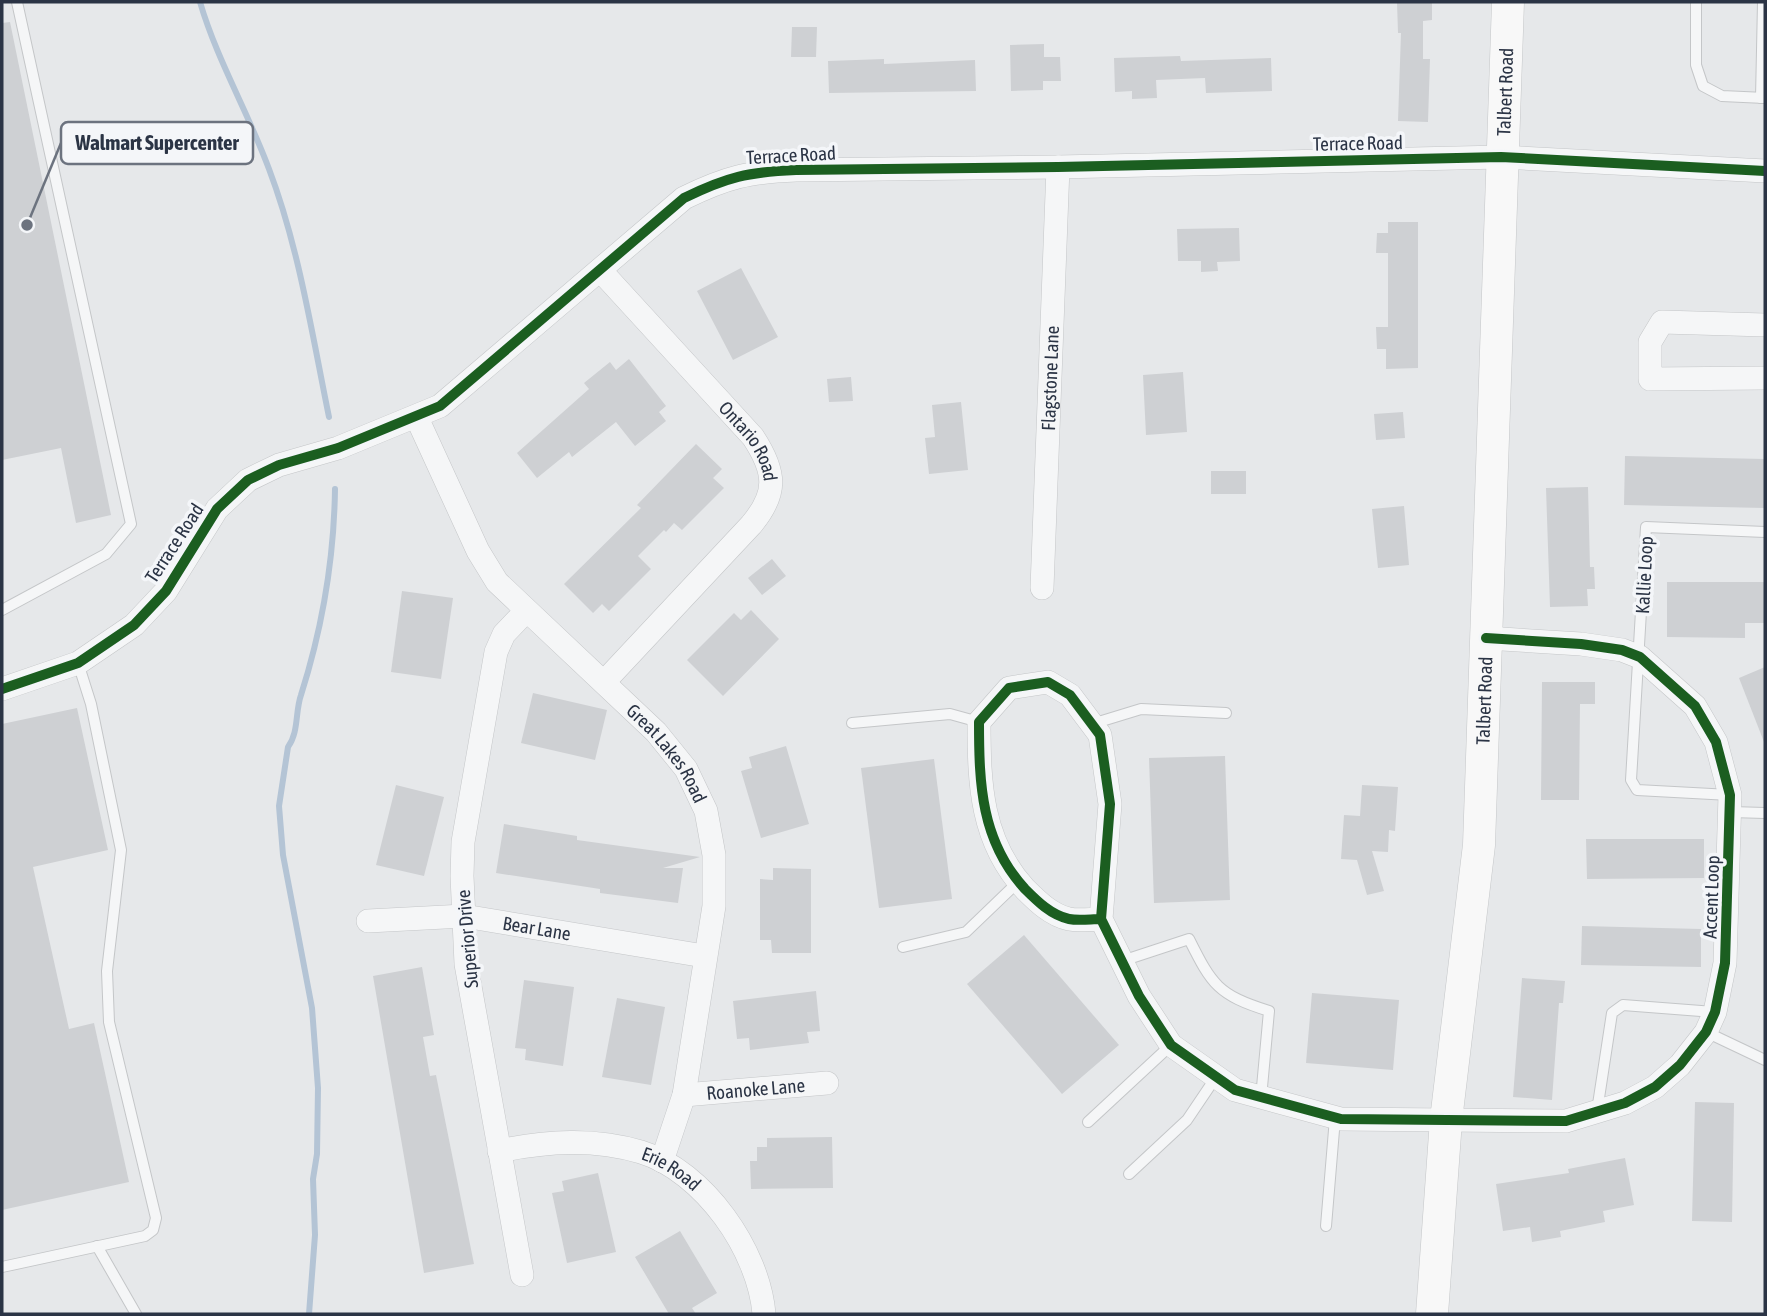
<svg xmlns="http://www.w3.org/2000/svg" width="1767" height="1316" font-family="'Asap Condensed',sans-serif">
	<style>
		.lines { fill: none; stroke-linecap: round; stroke-linejoin: round }
		.stream { stroke: #b4c4d5; stroke-width: 6 }
		.building { fill: #ced0d3 }
		.lane-casing { stroke: #c4c6c8; stroke-width: 12 }
		.street-casing { stroke: #c4c6c8; stroke-width: 24 }
		.secondary-casing { stroke: #c4c6c8; stroke-width: 33 }
		.lane { stroke: #f5f6f7; stroke-width: 10 }
		.street { stroke: #f5f6f7; stroke-width: 23 }
		.secondary { stroke: #f8f8f8; stroke-width: 32 }
		.cycleway-casing { stroke: #f4f6f9; stroke-width: 15 }
		.cycleway { stroke: #1b5e20; stroke-width: 10 }
		.labels { text-anchor: middle; stroke-width: 7; stroke-linejoin: round; paint-order: stroke }
		.street-label { font-size: 19px; fill: #2b3445; stroke: #f4f6f9 }
		.leader { fill: none; stroke: #6c737f; stroke-width: 2.5 }
		.callout-dot { fill: #6c737f; stroke: #f4f6f9; stroke-width: 2.5 }
		.callout { fill: #f4f6f9; stroke: #6c737f; stroke-width: 2.5 }
		.callout-label { font-size: 21px; text-anchor: middle; font-weight: bold; fill: #2b3445 }
	</style>
	<rect width="100%" height="100%" fill="#e6e8ea"/>
	<g class="lines">
		<g class="stream">
			<path d="M200 2C217 60 248 112 269 169 299 248 312 334 329 417"/>
			<path d="M309 1314 315 1235 313 1179 317 1154 318 1088 312 1008 283 855 279 806 288 747C299 732 295 712 301 695 322 629 334 559 335 489"/>
		</g>
	</g>
	<g class="building">
		<path d="M1397 2H1432V20L1423 21V59H1430L1428 122 1398 121 1401 33H1398Z"/>
		<path d="M10 22 111 515 76 523 61 448 2 460V23Z"/>
		<path d="M792 27H817L816 57H791Z"/>
		<path d="M1044 44V57H1060L1061 81H1043V90L1011 91 1010 45Z"/>
		<path d="M1180 56 1181 61 1271 58 1272 91 1206 93 1205 78 1156 80 1157 98 1132 99V91L1115 92 1114 58Z"/>
		<path d="M884 59V64L975 60 976 91 829 93 828 61Z"/>
		<path d="M1388 222H1418V368L1386 369V349H1377L1376 327H1388V253H1376L1377 233H1388Z"/>
		<path d="M1239 228 1240 261 1217 262 1218 271 1201 272V261H1178L1177 229Z"/>
		<path d="M741 268 778 337 733 360 697 291Z"/>
		<path d="M629 359 666 406 659 412 666 421 635 446 616 422 572 457 569 452 537 478 517 453 589 389 584 383 610 362 616 370Z"/>
		<path d="M1183 372 1187 432 1146 435 1143 375Z"/>
		<path d="M851 377 853 401 829 402 827 379Z"/>
		<path d="M961 402 968 470 929 474 925 438 935 437 932 405Z"/>
		<path d="M1403 412 1405 438 1376 440 1374 414Z"/>
		<path d="M696 444 722 469 713 478 724 488 682 530 674 523 666 532 664 530 638 556 651 569 609 611 602 604 593 613 564 584 641 508 637 505Z"/>
		<path d="M1625 456 1765 459V508L1624 505Z"/>
		<rect x="1211" y="471" width="35" height="23"/>
		<path d="M1588 487 1590 567H1594L1595 589H1587L1588 606 1550 607 1546 488Z"/>
		<path d="M1404 506 1409 565 1378 568 1372 509Z"/>
		<path d="M772 559 786 576 762 595 748 578Z"/>
		<path d="M1667 582H1765V623H1745V638L1667 637Z"/>
		<path d="M402 591 453 598 441 679 391 672Z"/>
		<path d="M751 610 779 639 723 696 687 660 734 613 741 620Z"/>
		<path d="M1765 667V742H1764L1739 678Z"/>
		<path d="M1542 682H1595V704H1580L1579 800H1541Z"/>
		<path d="M533 693 607 710 595 760 521 743Z"/>
		<path d="M77 708 108 850 33 867 69 1029 94 1023 129 1182 2 1210V724Z"/>
		<path d="M786 746 809 824 761 838 741 771 752 768 749 757Z"/>
		<path d="M1225 756 1230 900 1154 903 1149 758Z"/>
		<path d="M934 759 952 899 879 908 861 768Z"/>
		<path d="M396 785 444 797 424 876 376 865Z"/>
		<path d="M1362 785 1398 787 1395 831 1389 830 1388 852 1372 851 1384 891 1367 895 1357 860 1341 859 1344 815 1360 816Z"/>
		<path d="M504 824 577 836V840L700 857 663 868H683L678 903 600 893V889L496 873Z"/>
		<path d="M1586 839H1704V878L1587 879Z"/>
		<path d="M773 868 811 869V953H772L771 940H760V879L773 880Z"/>
		<path d="M1582 926 1701 929V967L1581 965Z"/>
		<path d="M1024 935 1119 1045 1062 1094 967 984Z"/>
		<path d="M422 967 434 1035 423 1037 430 1076 436 1075 474 1264 424 1273 373 976Z"/>
		<path d="M1522 978 1565 981 1563 1003H1559L1552 1100 1513 1097Z"/>
		<path d="M524 980 574 987 563 1066 525 1060 526 1049 515 1048Z"/>
		<path d="M816 991 820 1031 807 1032 809 1043 750 1050 749 1038 737 1039 733 1001Z"/>
		<path d="M1312 993 1399 1000 1393 1070 1306 1063Z"/>
		<path d="M617 998 665 1007 651 1085 602 1077Z"/>
		<path d="M1695 1102 1734 1103 1732 1222 1692 1221Z"/>
		<path d="M832 1137 833 1188 751 1189 750 1161H757V1147H767V1138Z"/>
		<path d="M1625 1158 1634 1205 1603 1211 1605 1222 1560 1231 1561 1237 1532 1242 1530 1227 1503 1231 1496 1184 1569 1173 1568 1169Z"/>
		<path d="M598 1173 616 1252 567 1263 552 1193 564 1191 562 1181Z"/>
		<path d="M680 1231 717 1293 692 1308 696 1314H669L635 1257Z"/>
	</g>
	<g class="lines">
		<g class="lane-casing">
			<g id="lane">
				<path d="M1696 2V65L1703 86 1722 96 1765 98"/>
				<path d="M1761 98 1763 2"/>
				<path d="M2 610 106 554 131 524 17 2"/>
				<path d="M852 723 950 714 979 722"/>
				<path d="M1092 724 1141 709 1226 713"/>
				<path d="M1730 795 1637 790 1631 780 1646 527 1765 532"/>
				<path d="M1731 812 1765 813"/>
				<path d="M903 947 966 932 1019 881"/>
				<path d="M1122 961 1189 939C1212 985 1218 995 1269 1011L1261 1098"/>
				<path d="M1706 1032 1765 1060"/>
				<path d="M1597 1111 1612 1013 1623 1005 1714 1012"/>
				<path d="M1088 1122 1171 1045"/>
				<path d="M1129 1174 1187 1120 1216 1077"/>
				<path d="M1326 1226 1335 1118"/>
				<path d="M97 1246 136 1314"/>
				<path d="M2 1267 145 1236 153 1230 156 1218 109 1022 107 971 121 850 91 704 78 663"/>
			</g>
		</g>
		<g class="street-casing">
			<g id="street">
				<path id="s1" d="M600 270 753 437C776 472 778 493 751 525L604 682"/>
				<path d="M1765 325 1662 322 1650 342V379L1765 378"/>
				<path id="s2" d="M417 418 478 551 497 582 656 732 686 769 706 811 714 855V906L684 1095 662 1161"/>
				<path id="s3" d="M1042 588 1058 167"/>
				<path d="M2 689 78 663 134 625 166 591 217 509 248 480 279 465 338 448 440 406 684 198C727 177 748 172 796 170L1058 167 1501 157 1765 171"/>
				<path d="M1101 919C1091 919 1079 921 1069 919 1051 915 1037 901 1025 889 981 841 979 784 979 722L1009 688 1048 682 1070 695 1100 735 1110 804 1101 919 1139 996 1171 1045 1235 1090 1341 1119 1566 1121 1625 1103 1655 1087 1680 1065 1706 1032 1715 1012 1725 963 1730 795 1716 742 1695 706 1640 657 1622 650 1581 644 1486 638"/>
				<path id="s4" d="M368 921 464 916 704 956"/>
				<path id="s5" d="M684 1095 827 1083"/>
				<path id="s6" d="M499 1151C547 1141 594 1138 641 1152 704 1171 759 1251 764 1314"/>
				<path d="M522 1275 466 964 462 876 463 842 496 652 504 634 526 611"/>
			</g>
		</g>
		<g class="secondary-casing">
			<g id="secondary">
				<path id="s7" d="M1432 1314 1446 1120 1479 845 1508 2"/>
			</g>
		</g>
		<use href="#lane" class="lane"/>
		<use href="#street" class="street"/>
		<use href="#secondary" class="secondary"/>
		<g class="cycleway-casing">
			<g id="cycleway">
				<path d="M2 689 78 663 134 625 166 591 217 509 248 480 279 465 338 448 440 406 684 198C727 177 748 172 796 170L1058 167 1501 157 1765 171"/>
				<path d="M1101 919C1091 919 1079 921 1069 919 1051 915 1037 901 1025 889 981 841 979 784 979 722L1009 688 1048 682 1070 695 1100 735 1110 804 1101 919 1139 996 1171 1045 1235 1090 1341 1119 1566 1121 1625 1103 1655 1087 1680 1065 1706 1032 1715 1012 1725 963 1730 795 1716 742 1695 706 1640 657 1622 650 1581 644 1486 638"/>
			</g>
		</g>
		<use href="#cycleway" class="cycleway"/>
	</g>
	<g class="labels">
		<g class="street-label">
			<text dy="7" stroke="none"><textPath href="#s7" startOffset="1225">Talbert Road</textPath></text>
			<text transform="translate(1358 143) rotate(-1)" y="7">Terrace Road</text>
			<text transform="translate(791 155) rotate(-3)" y="7">Terrace Road</text>
			<text dy="7" stroke="none"><textPath href="#s3" startOffset="210">Flagstone Lane</textPath></text>
			<text dy="7" stroke="none"><textPath href="#s1" startOffset="228">Ontario Road</textPath></text>
			<text transform="translate(174 543) rotate(-57)" y="7">Terrace Road</text>
			<text transform="translate(1644 575) rotate(-87)" y="7">Kallie Loop</text>
			<text dy="7" stroke="none"><textPath href="#s7" startOffset="616">Talbert Road</textPath></text>
			<text dy="7" stroke="none"><textPath href="#s2" startOffset="425">Great Lakes Road</textPath></text>
			<text transform="translate(1711 897) rotate(-88)" y="7">Accent Loop</text>
			<text dy="7" stroke="none"><textPath href="#s4" startOffset="170">Bear Lane</textPath></text>
			<text transform="translate(467 939) rotate(-95)" y="7">Superior Drive</text>
			<text dy="7" stroke="none"><textPath href="#s5" startOffset="72">Roanoke Lane</textPath></text>
			<text dy="7" stroke="none"><textPath href="#s6" startOffset="178">Erie Road</textPath></text>
		</g>
	</g>
	<path class="leader" d="M27 225L61 143"/>
	<circle class="callout-dot" cx="27" cy="225" r="7"/>
	<rect class="callout" x="61" y="122" width="192" height="42" rx="7"/>
	<g class="callout-label">
		<text x="157" y="150">Walmart Supercenter</text>
	</g>
	<rect width="1767" height="1316" fill="none" stroke="#2b3445" stroke-width="7"/>
</svg>
